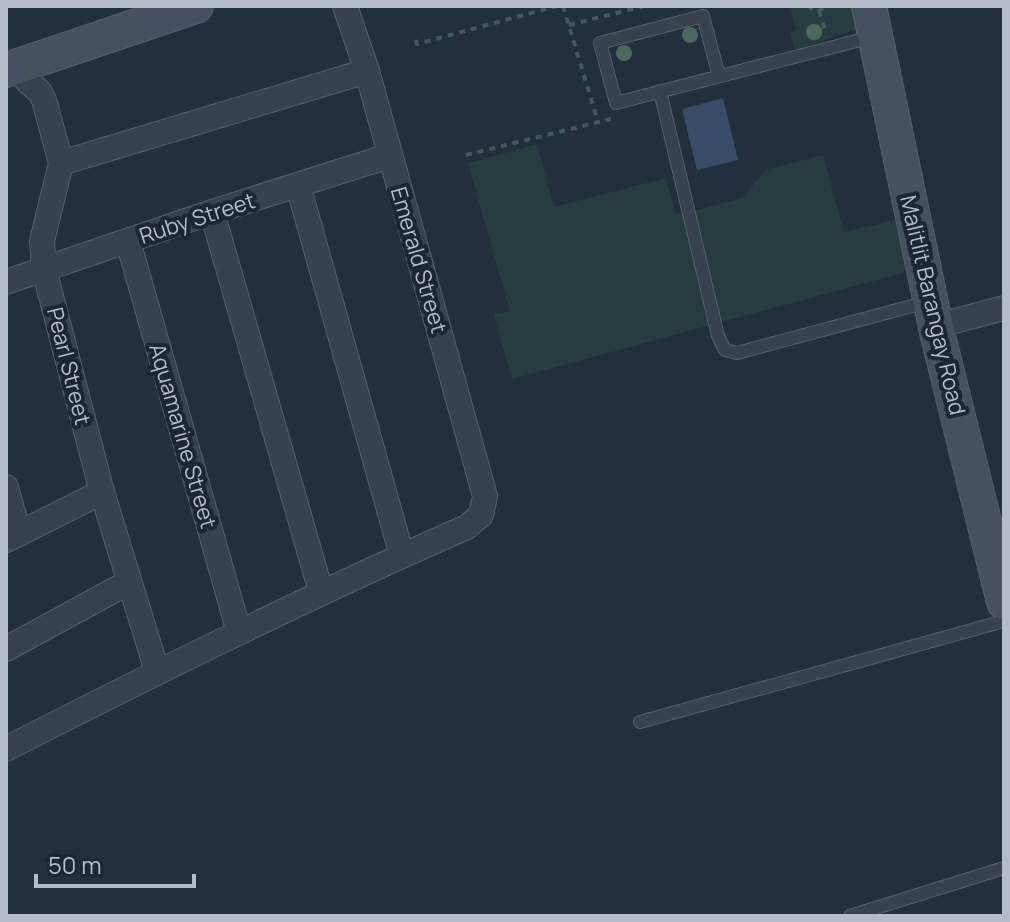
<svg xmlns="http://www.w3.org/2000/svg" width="1010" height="922" font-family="Manrope,sans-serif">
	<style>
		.green { fill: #263c3f }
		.water { fill: #394c67 }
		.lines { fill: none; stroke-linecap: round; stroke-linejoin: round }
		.lane-casing { stroke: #565f6c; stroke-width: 14 }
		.street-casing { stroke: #565f6c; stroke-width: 26 }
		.secondary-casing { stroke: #565f6c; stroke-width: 36 }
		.path { stroke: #44595c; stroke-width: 4; stroke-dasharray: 6 6; stroke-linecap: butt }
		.lane { stroke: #38414e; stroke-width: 12 }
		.street { stroke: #38414e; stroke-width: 24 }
		.secondary { stroke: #465061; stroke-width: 34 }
		.tree { fill: #4b6a5d }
		.labels { text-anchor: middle; stroke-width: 8; stroke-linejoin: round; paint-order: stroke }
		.street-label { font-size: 22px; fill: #b4bcc9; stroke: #1d2633 }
	</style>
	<rect width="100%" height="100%" fill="#242f3e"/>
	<g class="green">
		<path d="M790 6H867L861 28 795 50 790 33 796 30Z"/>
		<path d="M537 144 554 207 666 178 676 215 743 198 765 170 823 155 844 232 912 216 921 268 512 379 493 313 510 312 468 163Z"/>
	</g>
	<path class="water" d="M723 98 738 160 697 170 682 109Z"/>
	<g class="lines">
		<g class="lane-casing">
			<g id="lane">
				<path d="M719 76 703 16 600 43 616 103 872 37"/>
				<path d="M660 91 718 336 725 350 737 353 927 302"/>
				<path d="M640 722 1004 621"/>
				<path d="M850 916 1004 868"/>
			</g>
		</g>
		<g class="street-casing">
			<g id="street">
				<path d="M21 65 27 81 40 92 44 100 61 163 42 241 44 269 102 492 157 671"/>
				<path d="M61 163 367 71"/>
				<path d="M298 185 402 556"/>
				<path d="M212 212 321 592"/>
				<path d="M128 241 239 632"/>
				<path d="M6 282 212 212 389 156"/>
				<path d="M936 326 1004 308"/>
				<path d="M6 487 19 534"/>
				<path d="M6 540 102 492"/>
				<path d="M6 649 129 582"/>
				<path d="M6 749C158 671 311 595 467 527L481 515 485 496 367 71 345 6"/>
			</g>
		</g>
		<g class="secondary-casing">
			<g id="secondary">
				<path d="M869 6 937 332 1004 602"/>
				<path d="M6 70 196 6"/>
			</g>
		</g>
		<g class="path">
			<path d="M563 6 598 122"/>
			<path d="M808 6 817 12 826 6"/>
			<path d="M819 11 826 34"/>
			<path d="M569 25 644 6"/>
			<path d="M416 40 417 44 557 6"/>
			<path d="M466 155 611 119"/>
		</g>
		<use href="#lane" class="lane"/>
		<use href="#street" class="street"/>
		<use href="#secondary" class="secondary"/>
	</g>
	<g class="tree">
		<circle cx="814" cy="32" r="8"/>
		<circle cx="690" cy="35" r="8"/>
		<circle cx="624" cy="53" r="8"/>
	</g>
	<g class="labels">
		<g class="street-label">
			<text transform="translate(197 218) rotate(-18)" y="8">Ruby Street</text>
			<text transform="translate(419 260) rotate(74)" y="8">Emerald Street</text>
			<text transform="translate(933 305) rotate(77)" y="8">Malitlit Barangay Road</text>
			<text transform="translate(69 366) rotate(76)" y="8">Pearl Street</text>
			<text transform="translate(183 436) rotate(74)" y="8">Aquamarine Street</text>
		</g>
	</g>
	<rect width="1010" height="922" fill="none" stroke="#b4bcc9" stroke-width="16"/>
	<path d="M36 874v12h158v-12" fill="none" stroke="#b4bcc9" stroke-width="4"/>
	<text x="48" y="874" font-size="24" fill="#b4bcc9" stroke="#1d2633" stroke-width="6" paint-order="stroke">50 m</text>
</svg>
